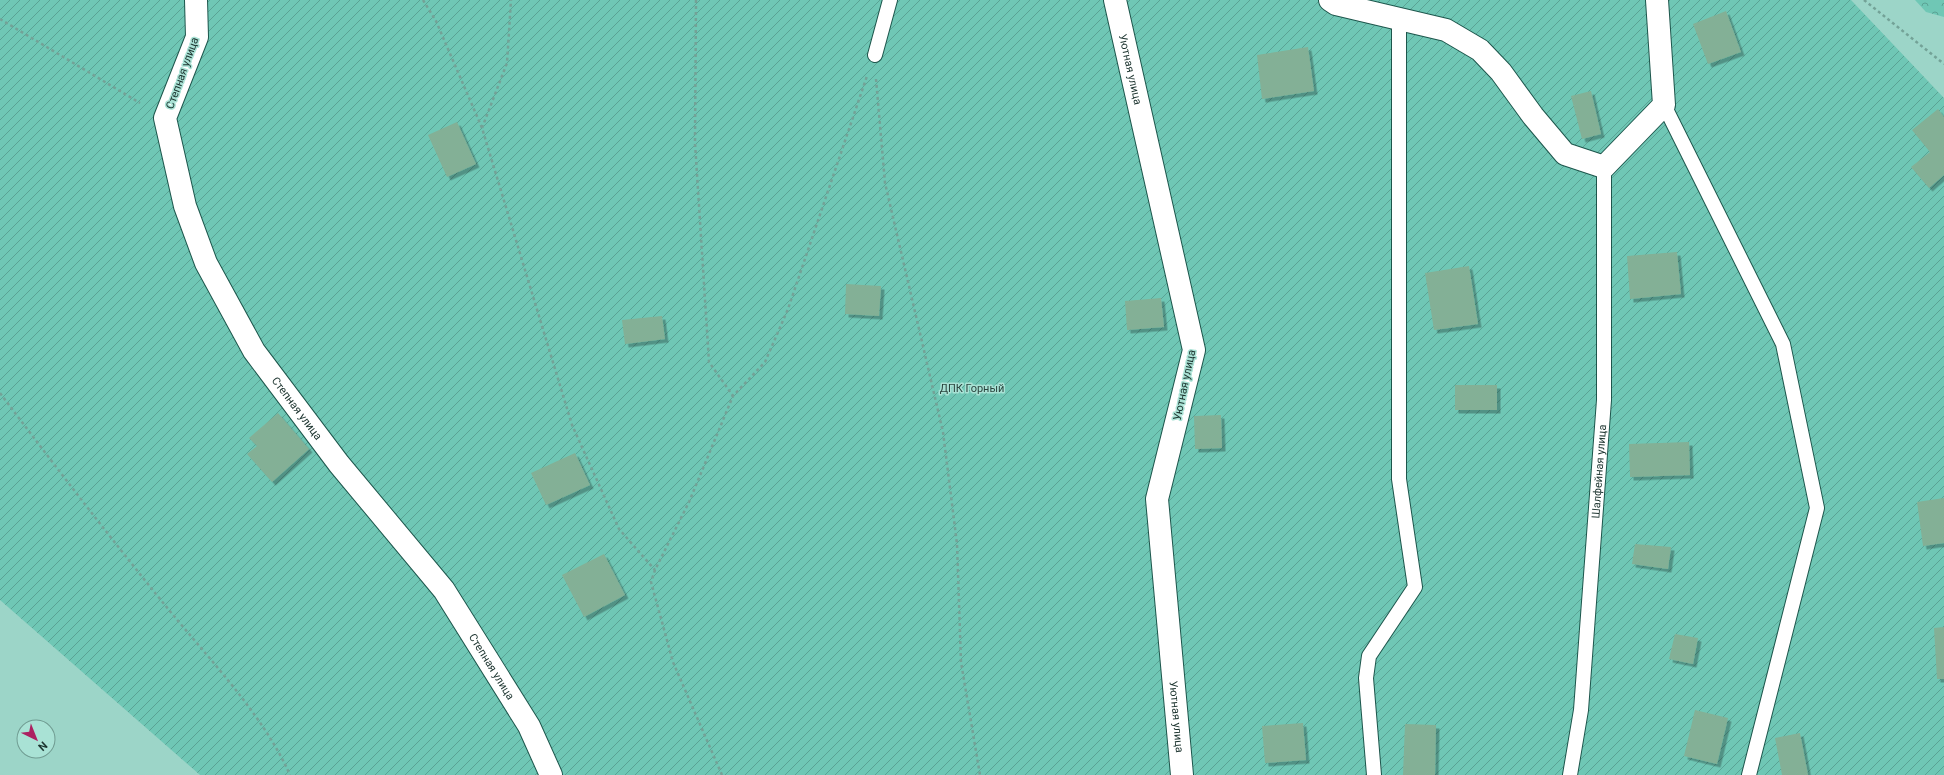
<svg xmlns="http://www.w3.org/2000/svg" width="1944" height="775" font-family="Roboto,sans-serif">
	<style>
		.forest { fill: url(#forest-crowns) }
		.garden { fill: url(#garden-furrows) }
		.building { fill: #83b096; filter: url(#shadow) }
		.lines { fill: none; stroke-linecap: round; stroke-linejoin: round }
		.lane-casing { stroke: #1d564c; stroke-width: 16 }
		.street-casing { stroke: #1d564c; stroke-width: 24 }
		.path { stroke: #73a297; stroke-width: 2.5; stroke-dasharray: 3 3; stroke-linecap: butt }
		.lane { stroke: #fff; stroke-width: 14 }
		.street { stroke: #fff; stroke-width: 22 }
		.labels { text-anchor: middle; stroke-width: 3; stroke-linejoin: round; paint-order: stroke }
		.street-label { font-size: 11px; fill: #1b332e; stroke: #a9e2d5 }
		.park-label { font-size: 11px; fill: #2a443e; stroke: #a9e2d5 }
	</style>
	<defs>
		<pattern id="forest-crowns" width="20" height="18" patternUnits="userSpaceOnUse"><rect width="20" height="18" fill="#6fc7b5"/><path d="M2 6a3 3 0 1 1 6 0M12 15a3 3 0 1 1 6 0" fill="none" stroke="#5aa294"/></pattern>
		<pattern id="garden-furrows" width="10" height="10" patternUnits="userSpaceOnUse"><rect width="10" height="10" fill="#6fc7b5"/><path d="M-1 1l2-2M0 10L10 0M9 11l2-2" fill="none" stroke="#5aa294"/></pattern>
		<filter id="shadow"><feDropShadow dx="3.5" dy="3.5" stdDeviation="0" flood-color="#0004"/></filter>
	</defs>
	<rect width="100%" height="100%" fill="#9cd5c8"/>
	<path class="forest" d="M1915 0H1944V17L1926 12Z"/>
	<path class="garden" d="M0 0H1851L1944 98V775H200L0 600Z"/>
	<g class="building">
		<path d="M1726 11 1741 52 1708 64 1693 24Z"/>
		<path d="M1308 47 1314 91 1262 99 1257 55Z"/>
		<path d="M1591 91 1601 134 1582 139 1571 96Z"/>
		<path d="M1938 109 1944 117V175L1929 188 1911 167 1930 152 1912 130Z"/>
		<path d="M457 122 476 164 447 177 428 135Z"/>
		<path d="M1677 252 1681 294 1630 299 1627 256Z"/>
		<path d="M1469 266 1478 324 1434 330 1425 273Z"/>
		<path d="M846 284 881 286 879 316 845 314Z"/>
		<path d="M1161 298 1164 327 1127 330 1125 301Z"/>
		<path d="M662 316 665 339 625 344 622 320Z"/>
		<rect x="1455" y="385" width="42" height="25"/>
		<path d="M278 413 309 449 272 482 247 454 257 446 249 438Z"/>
		<path d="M1221 415 1222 448 1195 449 1194 416Z"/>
		<path d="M1689 442 1690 475 1630 477 1629 444Z"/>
		<path d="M575 453 590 485 546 505 531 473Z"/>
		<path d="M1944 498V543L1923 546 1917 502Z"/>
		<path d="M1635 544 1671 547 1668 569 1632 564Z"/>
		<path d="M604 554 625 595 584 617 562 575Z"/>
		<path d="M1944 627V679H1937L1934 628Z"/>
		<path d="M1675 634 1698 638 1693 664 1669 659Z"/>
		<path d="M1695 710 1728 718 1717 764 1684 756Z"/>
		<path d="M1303 723 1306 760 1265 763 1262 726Z"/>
		<path d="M1405 724 1436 725 1435 775H1403Z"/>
		<path d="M1800 733 1808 775H1782L1775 738Z"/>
	</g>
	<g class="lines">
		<g class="lane-casing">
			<g id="lane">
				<path d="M875 55 890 0"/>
				<path d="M1664 105 1783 344 1817 508 1749 775"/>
				<path d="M1374 775 1366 678 1369 656 1415 587 1399 479V18"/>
				<path id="s1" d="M1570 775 1581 710 1604 400V167"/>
			</g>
		</g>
		<g class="street-casing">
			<g id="street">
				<path id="s2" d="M196 0 197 37 165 118 185 206 206 263 254 351 339 464 444 590 529 726 551 775"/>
				<path id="s3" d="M1115 0 1194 350 1157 499 1182 775"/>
				<path d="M1330 0 1336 4 1446 30 1480 50 1501 72 1533 116 1565 154 1604 167 1664 105 1657 0"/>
			</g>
		</g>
		<g class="path">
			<path d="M423 0 436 21 482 128 572 425 619 529 655 570"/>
			<path d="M696 0 695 143 709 362 733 396"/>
			<path d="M1864 0 1944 64"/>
			<path d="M0 19 140 103"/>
			<path d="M876 79 885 183 943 432 957 544 961 662 980 775"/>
			<path d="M482 128 507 63 511 0"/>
			<path d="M0 393C55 466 111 539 169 610 210 660 264 716 290 775"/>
			<path d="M722 775 673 662 651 582 655 570 689 502 733 396 765 362 788 309 867 76"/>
		</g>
		<use href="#lane" class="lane"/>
		<use href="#street" class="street"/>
	</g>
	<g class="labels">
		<g class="street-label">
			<text dy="4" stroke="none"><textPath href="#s3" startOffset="71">Уютная улица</textPath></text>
			<text transform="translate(182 73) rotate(-70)" y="4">Степная улица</text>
			<text transform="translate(1184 385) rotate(-78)" y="4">Уютная улица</text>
			<text dy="4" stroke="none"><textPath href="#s2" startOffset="447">Степная улица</textPath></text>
			<text dy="4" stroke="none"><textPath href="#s1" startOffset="305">Шалфейная улица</textPath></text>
			<text dy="4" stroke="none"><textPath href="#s2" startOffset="771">Степная улица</textPath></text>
			<text dy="4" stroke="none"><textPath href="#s3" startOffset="731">Уютная улица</textPath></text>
		</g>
		<g class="park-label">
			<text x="972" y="392">ДПК Горный</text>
		</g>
	</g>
	<g transform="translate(36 739) rotate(137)"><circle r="19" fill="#a9e2d5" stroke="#709c92"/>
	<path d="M0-3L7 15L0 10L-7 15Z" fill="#ac2161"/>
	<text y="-6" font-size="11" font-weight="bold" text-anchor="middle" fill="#1b332e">N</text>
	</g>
</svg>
